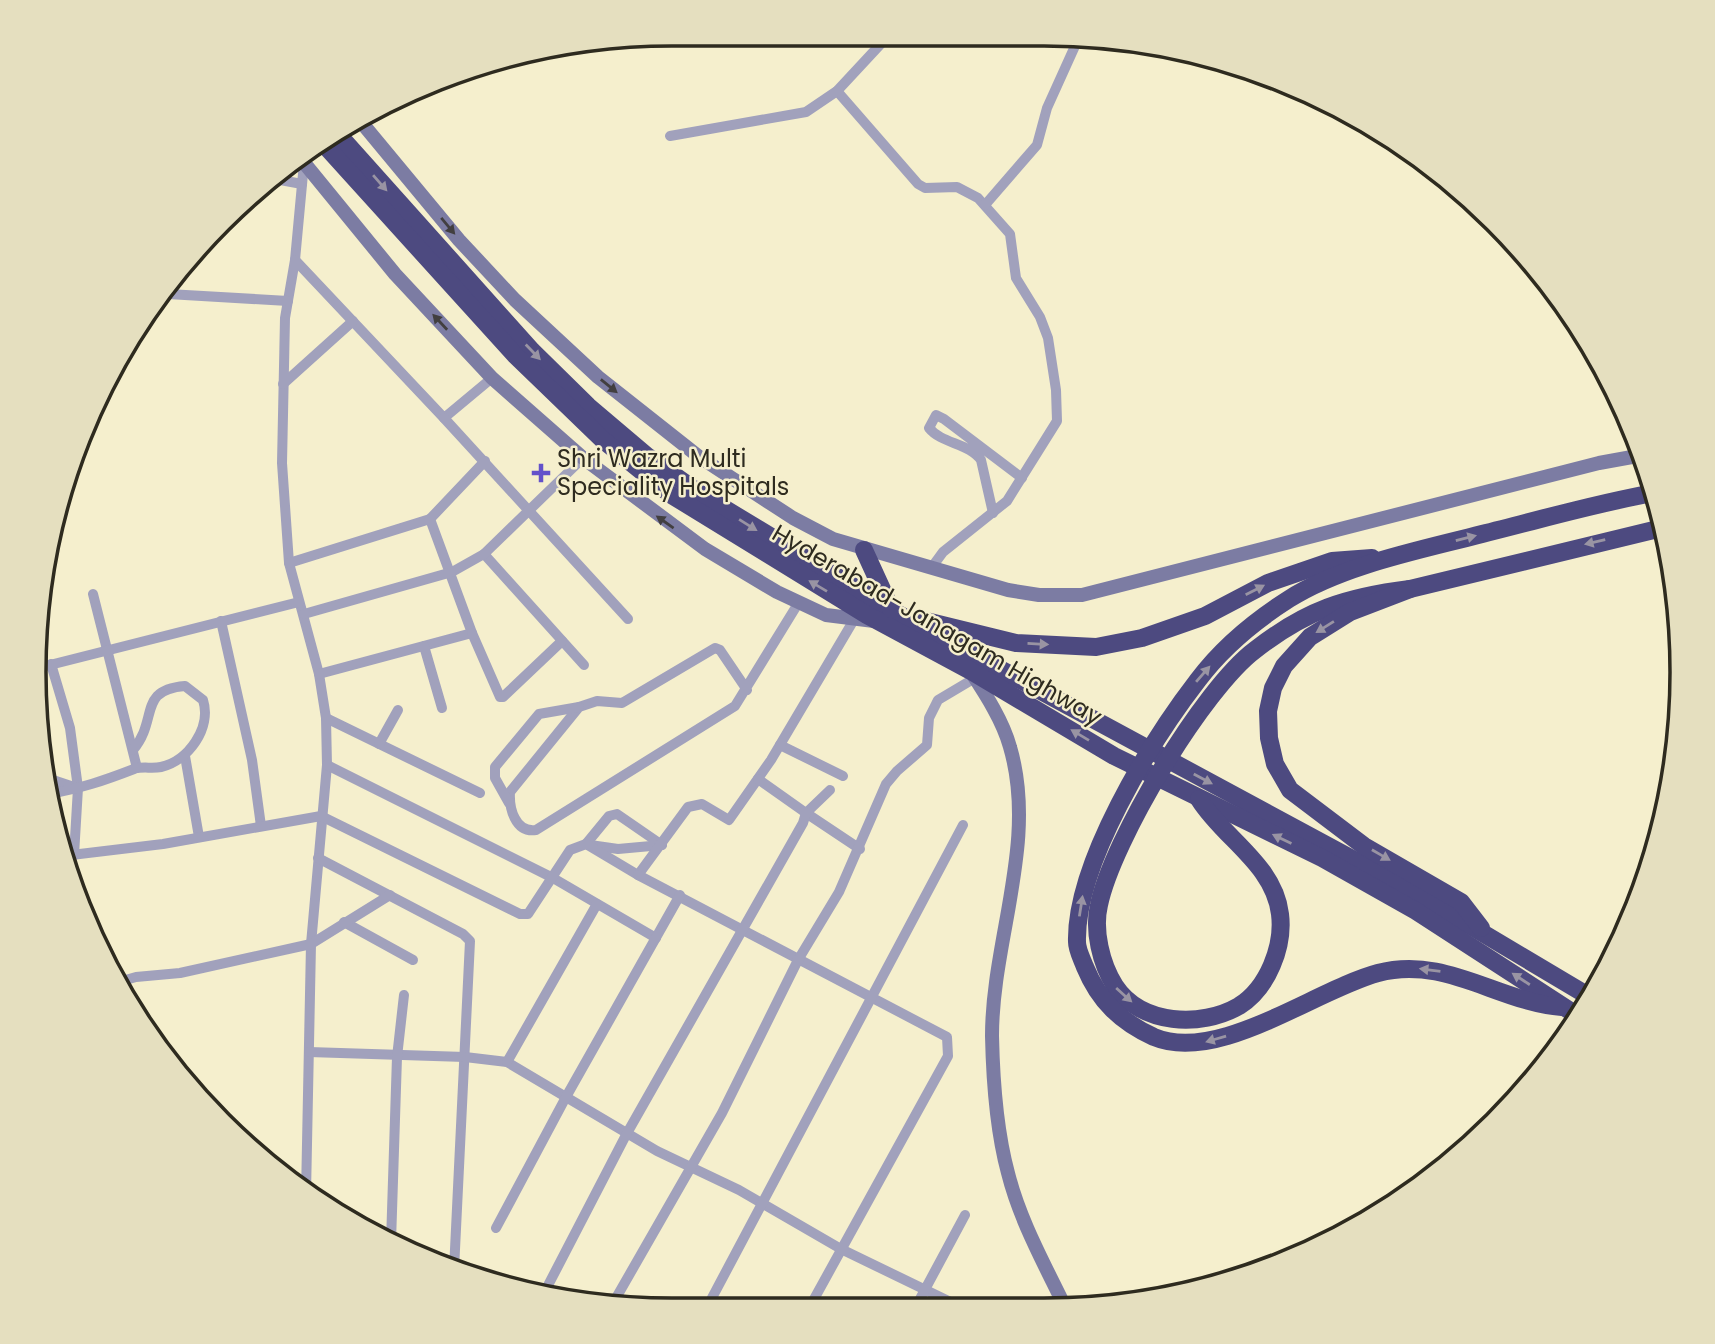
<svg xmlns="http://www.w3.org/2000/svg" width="1715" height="1344" font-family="Poppins,sans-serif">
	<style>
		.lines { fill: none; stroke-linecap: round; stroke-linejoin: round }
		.street { stroke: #a1a1bc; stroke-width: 10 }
		.secondary { stroke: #7c7ca3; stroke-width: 14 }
		.highway { stroke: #4d4a80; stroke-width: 18 }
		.oneway { fill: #9994a3 }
		.oneway2 { fill: #423f40 }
		.poi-dot { fill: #6351ca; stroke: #f5efcd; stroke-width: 2.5 }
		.labels { text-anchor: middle; stroke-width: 5; stroke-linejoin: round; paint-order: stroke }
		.poi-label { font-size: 24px; fill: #2e2b1f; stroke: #f5efcd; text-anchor: start }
		.street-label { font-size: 24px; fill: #2e2b1f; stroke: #f5efcd }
		.rim { fill: none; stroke: #2e2b1f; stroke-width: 3.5 }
	</style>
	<rect width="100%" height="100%" fill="#f5efcd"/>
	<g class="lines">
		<g class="street">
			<path d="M837 91 918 184 925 188 957 187 978 198 1010 234 1016 278 1040 317 1048 338 1056 390 1057 421 1007 501 943 552 932 567"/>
			<path d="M670 136 806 112 837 91 890 34"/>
			<path d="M304 163 295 260 285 318 282 463 289 563 319 674 326 718 327 765 311 944 306 1194"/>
			<path d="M275 179 302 184"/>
			<path d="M985 205 1037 145 1047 108 1080 35"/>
			<path d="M295 260 444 418 492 378"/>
			<path d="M168 294 288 301"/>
			<path d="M283 384 353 321"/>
			<path d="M444 418 628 619"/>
			<path d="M993 513 981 460C969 443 942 444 929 428L936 415 944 419 1022 478"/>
			<path d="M430 519 485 461"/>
			<path d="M484 554 584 665"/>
			<path d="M289 563 430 519 472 633 319 674"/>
			<path d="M93 594 137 768"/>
			<path d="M304 614 452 572 484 554 583 458"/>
			<path d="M221 621 252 760 261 826"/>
			<path d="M472 633 500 697H503L562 641"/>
			<path d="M424 646 442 708"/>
			<path d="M51 664 70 728 78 788 74 855"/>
			<path d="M34 669 299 602"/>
			<path d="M747 690 720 650 715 648 622 703 597 701 579 707 510 792C509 808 515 833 536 830L735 706 799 602"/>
			<path d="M326 718 480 793"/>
			<path d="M379 744 398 710"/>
			<path d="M780 745 843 776"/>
			<path d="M185 756 199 837"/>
			<path d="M327 765 553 878 656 938"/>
			<path d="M47 778 74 787"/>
			<path d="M830 790 806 813 860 849"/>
			<path d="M49 794C82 788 103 781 134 769 142 766 152 769 161 767 188 761 212 728 203 700L185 686C137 690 159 719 133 750"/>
			<path d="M509 803 495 778V767L539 714 579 707"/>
			<path d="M586 844 609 816 617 814 662 845"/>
			<path d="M590 845 618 849 662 845"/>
			<path d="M63 856 163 844 321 816 520 914H528L570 850 586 844 638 875 688 807 702 804 729 820 771 760 855 618"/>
			<path d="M318 858 463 934 470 941 454 1270"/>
			<path d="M638 875 947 1037 948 1056 808 1310"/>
			<path d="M344 922 413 960"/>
			<path d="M115 983 136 977 180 973 311 944 390 895"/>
			<path d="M309 1052 465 1057 507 1062 657 1151 739 1190 841 1249 967 1310"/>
			<path d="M507 1062 597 904"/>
			<path d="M496 1228 566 1097 680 895"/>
			<path d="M391 1242 397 1057 404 995"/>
			<path d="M542 1297 626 1135 803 823 806 813 758 779"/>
			<path d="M612 1305 722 1113 798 960 839 892 886 784 897 771 927 745 929 718 938 700 975 678"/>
			<path d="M914 1310 965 1215"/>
			<path d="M705 1311 963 825"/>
		</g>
		<g class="secondary">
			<path d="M357 117 459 240 515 300 598 377 698 456 793 518 833 539 1008 590 1039 595H1082L1599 463 1643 455"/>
			<path d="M301 159 395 274 492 378 583 458 705 549 777 592 826 615 874 621"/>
			<path d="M971 672C986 695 1003 721 1010 747 1038 842 992 940 992 1036 993 1082 996 1129 1008 1173 1020 1221 1045 1265 1066 1309"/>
		</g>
		<g class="highway">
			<path d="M336 132 532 351 588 406 647 456 702 495 900 615 1417 894 1590 997"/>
			<path d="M322 142 515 355 603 440 670 494 867 615 971 671 1114 756 1322 858 1416 911 1578 1016"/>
			<path d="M864 550 891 609"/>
			<path d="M922 620 1016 643 1096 647 1142 638 1205 616 1268 583 1332 561 1372 558"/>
			<path d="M1199 799C1223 838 1274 864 1280 914 1284 946 1268 988 1239 1006 1201 1028 1141 1025 1115 986 1101 964 1093 930 1099 905 1112 841 1203 689 1255 650 1306 610 1346 597 1410 589"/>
			<path d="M1481 928 1461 902 1364 846 1290 790 1275 764 1269 738 1268 711 1273 688 1284 666 1310 637 1350 612 1410 589 1662 528"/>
			<path d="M1562 1007C1498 1002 1445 955 1378 973 1315 990 1218 1064 1154 1037 1121 1022 1099 1001 1085 967 1082 959 1077 950 1077 942 1075 864 1151 741 1198 680 1222 648 1256 620 1289 599 1343 565 1421 550 1482 534 1539 520 1596 503 1654 493"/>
			<path d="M1528 1084 1553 1056"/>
		</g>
	</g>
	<defs><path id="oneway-solid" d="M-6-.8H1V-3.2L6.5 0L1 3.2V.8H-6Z" transform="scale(1.75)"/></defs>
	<g class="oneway">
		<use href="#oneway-solid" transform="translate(380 183) rotate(49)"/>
		<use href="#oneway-solid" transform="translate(533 352) rotate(46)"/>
		<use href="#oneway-solid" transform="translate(748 525) rotate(32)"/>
		<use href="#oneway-solid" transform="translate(1466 538) rotate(-14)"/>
		<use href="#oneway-solid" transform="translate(1595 542) rotate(167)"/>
		<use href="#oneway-solid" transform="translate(818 586) rotate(-149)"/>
		<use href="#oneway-solid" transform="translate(1255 590) rotate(-27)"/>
		<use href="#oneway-solid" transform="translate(1325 627) rotate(148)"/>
		<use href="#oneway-solid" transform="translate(1038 644) rotate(3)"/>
		<use href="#oneway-solid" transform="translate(1203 674) rotate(-49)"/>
		<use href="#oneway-solid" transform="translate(1080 735) rotate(-149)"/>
		<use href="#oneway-solid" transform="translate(1203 779) rotate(28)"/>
		<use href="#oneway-solid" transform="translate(1282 839) rotate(-154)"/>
		<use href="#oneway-solid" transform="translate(1381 855) rotate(30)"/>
		<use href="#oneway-solid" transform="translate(1081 906) rotate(-81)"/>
		<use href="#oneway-solid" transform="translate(1430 970) rotate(-173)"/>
		<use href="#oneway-solid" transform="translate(1521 979) rotate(-147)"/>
		<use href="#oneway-solid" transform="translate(1124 995) rotate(42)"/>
		<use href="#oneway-solid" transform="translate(1216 1039) rotate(164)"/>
	</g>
	<g class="oneway2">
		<use href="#oneway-solid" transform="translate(448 226) rotate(50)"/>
		<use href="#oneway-solid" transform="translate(440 322) rotate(-133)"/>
		<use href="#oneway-solid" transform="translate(609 386) rotate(39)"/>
		<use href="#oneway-solid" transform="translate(665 522) rotate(-145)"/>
	</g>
	<path class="poi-dot" d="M537.5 462.5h7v7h7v7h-7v7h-7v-7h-7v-7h7z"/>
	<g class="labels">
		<g class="poi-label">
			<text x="557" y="467">Shri Wazra Multi<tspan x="557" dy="28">Speciality Hospitals</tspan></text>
		</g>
		<g class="street-label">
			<text transform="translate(937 625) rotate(30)" y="8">Hyderabad-Janagam Highway</text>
		</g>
	</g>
	<path d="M0 0H1715V1344H0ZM672 46H1044A626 626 0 0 1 1670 672V672A626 626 0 0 1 1044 1298H672A626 626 0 0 1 46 672V672A626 626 0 0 1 672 46Z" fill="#e5dfbf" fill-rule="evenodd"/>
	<path class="rim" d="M672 46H1044A626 626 0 0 1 1670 672V672A626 626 0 0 1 1044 1298H672A626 626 0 0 1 46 672V672A626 626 0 0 1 672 46Z"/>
</svg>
